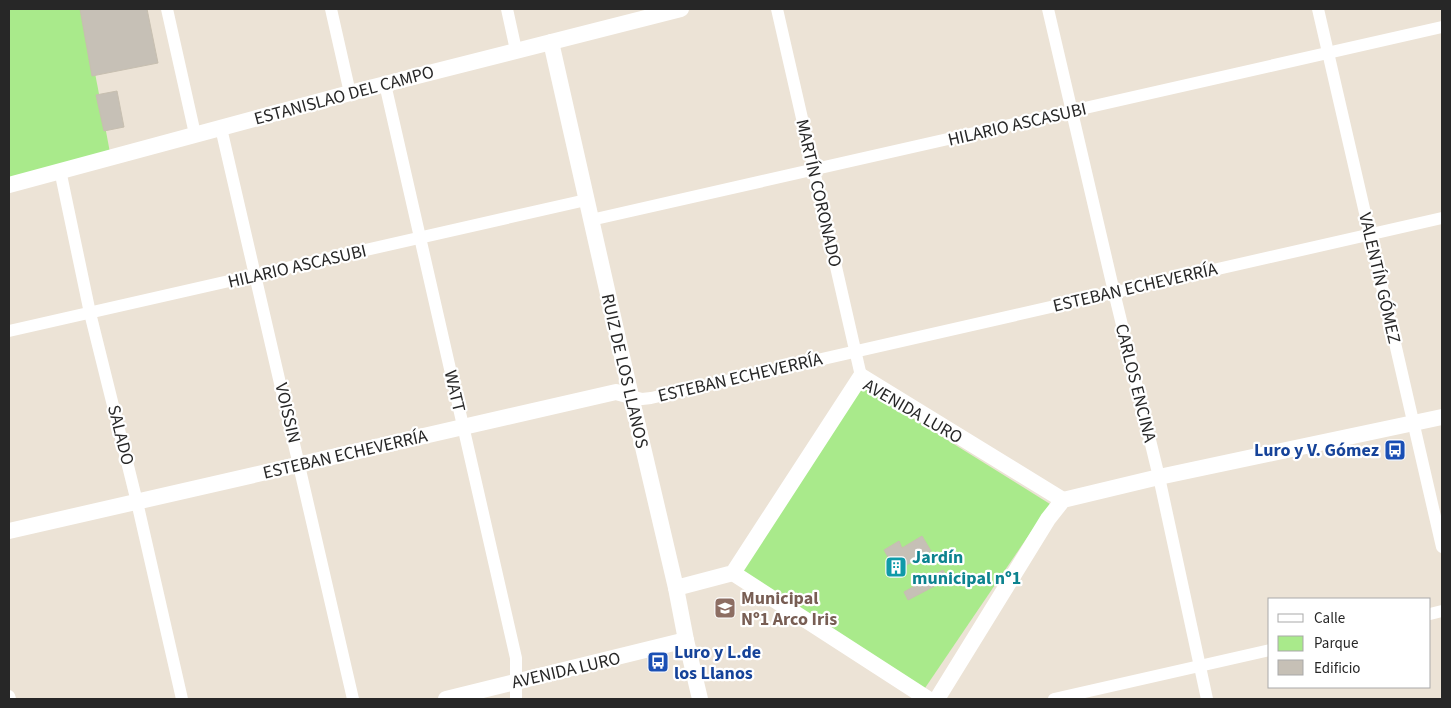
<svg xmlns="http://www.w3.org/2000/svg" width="1451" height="708" font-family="'Source Sans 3',sans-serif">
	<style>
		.green { fill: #a9ea8b }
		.building { fill: #c6c0b6; stroke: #c7bfb0 }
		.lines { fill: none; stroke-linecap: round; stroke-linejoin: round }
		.minor { stroke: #fff; stroke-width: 12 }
		.tertiary { stroke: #fff; stroke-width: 16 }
		.labels { text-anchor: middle; stroke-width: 4.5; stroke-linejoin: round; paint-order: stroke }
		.street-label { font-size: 18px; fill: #272727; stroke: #fff }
		.transit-label { font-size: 18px; font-weight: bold; fill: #164399; stroke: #fff; text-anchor: end }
		.culture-label { font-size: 18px; font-weight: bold; fill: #0d838f; stroke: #fff; text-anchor: start }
		.education-label { font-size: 18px; font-weight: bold; fill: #785e54; stroke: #fff; text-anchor: start }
	</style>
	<rect width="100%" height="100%" fill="#ece3d6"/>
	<g class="green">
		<path d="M9 9H83L111 158 9 185Z"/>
		<path d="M859 385 1050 504 923 691 740 573Z"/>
	</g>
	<g class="building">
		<path d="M80 9H147L158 63 92 76Z"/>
		<path d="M117 91 124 127 104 131 96 95Z"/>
		<path d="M922 536 931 551 896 571 884 550 899 541 902 548Z"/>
		<path d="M943 570 948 579 908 600 904 592Z"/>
	</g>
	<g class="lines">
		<g class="minor">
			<path d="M167 9 195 134"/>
			<path d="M331 9 350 93"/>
			<path d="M507 9 516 50"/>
			<path d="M777 9 861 376"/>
			<path d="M1048 9 1114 292 1159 477 1207 699"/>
			<path d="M1318 9 1442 547"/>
			<path d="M385 84 516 658V699"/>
			<path d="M221 128 353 699"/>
			<path d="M60 170 90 313 137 502 182 699"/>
			<path d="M591 220 1442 27"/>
			<path d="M9 331 586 200"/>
			<path d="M631 396 642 399 651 398 1442 218"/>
			<path d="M1430 614 1442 611"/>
			<path d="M9 696 10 699"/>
			<path d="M1054 699 1270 650"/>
		</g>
		<g class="tertiary">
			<path d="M551 42 631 396 676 588 686 640 700 699"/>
			<path d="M9 185 350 93 681 9"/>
			<path d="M9 531 616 392 631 396"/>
			<path d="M733 573 928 699"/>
			<path d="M676 588 733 573 861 376 1063 500"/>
			<path d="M446 699 686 640"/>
			<path d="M937 699 1048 519 1063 500 1159 477 1442 417"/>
		</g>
	</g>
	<defs>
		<g id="bus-square" transform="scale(1.125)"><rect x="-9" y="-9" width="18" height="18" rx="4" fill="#1a4fb4" stroke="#fff"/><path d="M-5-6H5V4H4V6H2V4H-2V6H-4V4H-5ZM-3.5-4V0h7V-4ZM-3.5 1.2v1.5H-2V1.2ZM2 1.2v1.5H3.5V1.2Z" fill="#fff"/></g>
		<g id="building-square" transform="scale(1.125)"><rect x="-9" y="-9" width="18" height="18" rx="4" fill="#0f9aa8" stroke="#fff"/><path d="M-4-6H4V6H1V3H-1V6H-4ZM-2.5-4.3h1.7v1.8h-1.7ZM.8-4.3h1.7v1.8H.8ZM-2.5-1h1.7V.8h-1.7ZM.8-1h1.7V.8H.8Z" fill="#fff"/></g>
		<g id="school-square" transform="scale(1.125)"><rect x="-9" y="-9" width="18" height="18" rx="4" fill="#8d6e63" stroke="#fff"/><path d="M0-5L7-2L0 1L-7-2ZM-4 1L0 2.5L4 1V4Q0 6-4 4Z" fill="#fff"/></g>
	</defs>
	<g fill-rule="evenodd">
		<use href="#bus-square" x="1395" y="450"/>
		<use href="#building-square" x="896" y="567"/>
		<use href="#school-square" x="725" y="608"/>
		<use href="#bus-square" x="658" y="662"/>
	</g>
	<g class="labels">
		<g class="street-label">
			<text transform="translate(344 95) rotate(-15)" y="6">ESTANISLAO DEL CAMPO</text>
			<text transform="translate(1017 124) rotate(-13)" y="6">HILARIO ASCASUBI</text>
			<text transform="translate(819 193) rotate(77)" y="6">MARTÍN CORONADO</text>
			<text transform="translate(297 266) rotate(-13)" y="6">HILARIO ASCASUBI</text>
			<text transform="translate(1380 278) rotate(77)" y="6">VALENTÍN GÓMEZ</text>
			<text transform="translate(1135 287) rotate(-13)" y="6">ESTEBAN ECHEVERRÍA</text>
			<text transform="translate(625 371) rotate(77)" y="6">RUIZ DE LOS LLANOS</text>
			<text transform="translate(740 377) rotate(-13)" y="6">ESTEBAN ECHEVERRÍA</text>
			<text transform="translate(1136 383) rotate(76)" y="6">CARLOS ENCINA</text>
			<text transform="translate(455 391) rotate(77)" y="6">WATT</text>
			<text transform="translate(913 411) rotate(30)" y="6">AVENIDA LURO</text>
			<text transform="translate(288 413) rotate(77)" y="6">VOISSIN</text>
			<text transform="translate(121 435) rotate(76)" y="6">SALADO</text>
			<text transform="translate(345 454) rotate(-13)" y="6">ESTEBAN ECHEVERRÍA</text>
			<text transform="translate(566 670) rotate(-13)" y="6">AVENIDA LURO</text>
		</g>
		<g class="transit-label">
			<text x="1379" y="456">Luro y V. Gómez</text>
			<text x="674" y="658" text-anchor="start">Luro y L.de<tspan x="674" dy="21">los Llanos</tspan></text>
		</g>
		<g class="culture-label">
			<text x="912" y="563">Jardín<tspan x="912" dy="21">municipal nº1</tspan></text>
		</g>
		<g class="education-label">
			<text x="741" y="604">Municipal<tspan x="741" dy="21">Nº1 Arco Iris</tspan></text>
		</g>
	</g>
	<rect width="1451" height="708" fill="none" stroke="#272727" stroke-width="20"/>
	<rect x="1268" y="598" width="162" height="90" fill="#ffffff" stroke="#a9a9a9"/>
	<rect x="1278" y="614" width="25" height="8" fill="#ffffff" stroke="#a9a9a9"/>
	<text x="1314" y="623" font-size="15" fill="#272727">Calle</text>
	<rect x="1278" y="636" width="25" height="15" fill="#a9ea8b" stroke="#a9a9a9"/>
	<text x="1314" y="648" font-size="15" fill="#272727">Parque</text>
	<rect x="1278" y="660" width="25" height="15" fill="#c6c0b6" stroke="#a9a9a9"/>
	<text x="1314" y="673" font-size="15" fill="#272727">Edificio</text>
</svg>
